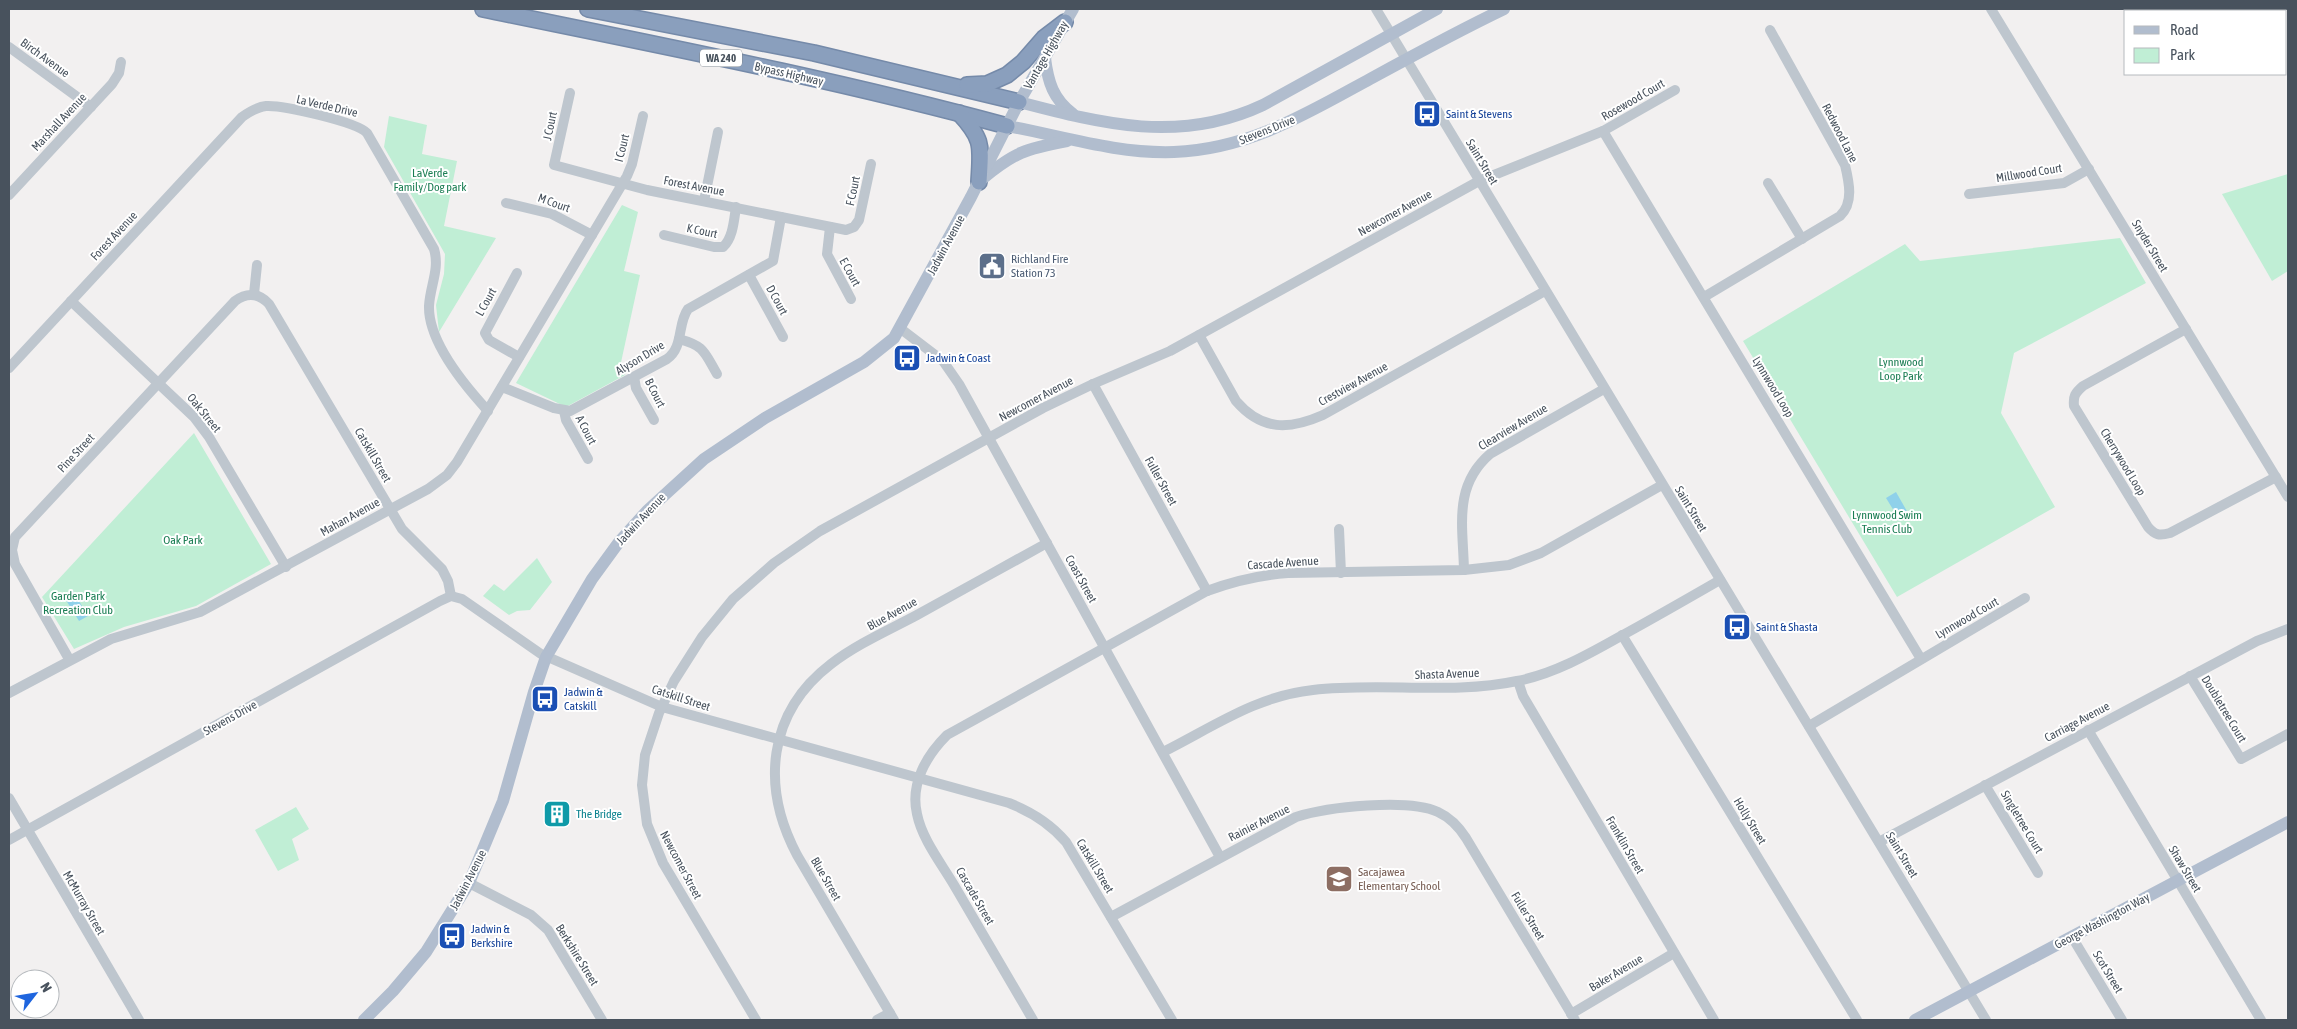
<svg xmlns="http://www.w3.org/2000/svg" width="2297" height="1029" font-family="'Asap Condensed',sans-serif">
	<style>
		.green { fill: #c0eed5 }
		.water { fill: #8fd1ea }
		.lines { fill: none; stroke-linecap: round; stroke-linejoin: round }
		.highway-casing { stroke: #758aa9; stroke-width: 18 }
		.minor { stroke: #bec6ce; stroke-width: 10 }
		.major { stroke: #b1bdce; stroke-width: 12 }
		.highway { stroke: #8a9fbd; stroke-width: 15 }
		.labels { text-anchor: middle; stroke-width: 4; stroke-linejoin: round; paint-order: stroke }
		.shield { fill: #fff; stroke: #7f868e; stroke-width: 1 }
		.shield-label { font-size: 11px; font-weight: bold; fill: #48525d }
		.street-label { font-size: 12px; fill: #48525d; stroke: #fff }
		.transit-label { font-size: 12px; fill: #164399; stroke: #fff; text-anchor: start }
		.park-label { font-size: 12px; fill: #1a7d53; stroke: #fff }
		.service-label { font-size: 12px; fill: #4e5e75; stroke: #fff; text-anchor: start }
		.culture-label { font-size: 12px; fill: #0d838f; stroke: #fff; text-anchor: start }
		.education-label { font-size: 12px; fill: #785e54; stroke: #fff; text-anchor: start }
	</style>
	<rect width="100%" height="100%" fill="#f2f0f0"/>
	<g class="green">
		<path d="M389 116 427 125 422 154 457 161 444 226 496 238 439 332 436 305 444 274 445 254 384 147Z"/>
		<path d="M2288 174V271L2272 281 2222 194Z"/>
		<path d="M622 205 638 212 624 271 640 275 620 367 626 371 625 375 566 407 516 383Z"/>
		<path d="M2120 238 2146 283 2014 353 2001 413 2055 507 1897 597 1743 341 1905 244 1920 261Z"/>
		<path d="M194 433 271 564 196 606 124 627 74 649 42 597Z"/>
		<path d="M537 558 552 582 530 610 517 611 509 615 483 596 494 584 504 591Z"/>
		<path d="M296 807 309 829 292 839 299 860 278 871 255 830Z"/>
	</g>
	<g class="water">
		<path d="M1896 492 1908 513 1899 519 1886 498Z"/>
		<path d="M73 591 88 616 79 621 64 597Z"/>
	</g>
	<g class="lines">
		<g class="highway-casing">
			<g id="highway">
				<path d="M483 9C658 45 834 79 1007 126"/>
				<path d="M588 9 814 53 1019 102"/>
				<path d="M967 85 987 84 1007 75 1023 62 1044 38 1065 22"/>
				<path d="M959 113C984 140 981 146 979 182"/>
			</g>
		</g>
		<g class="minor">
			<path d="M1376 9 1986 1020"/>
			<path d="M1991 9 2288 497"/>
			<path d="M9 47 91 107"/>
			<path d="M570 93 554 165 647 190 846 230 854 227 859 220 871 164"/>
			<path d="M1603 131 1921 659"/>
			<path d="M1768 183 1802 239"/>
			<path d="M1969 194 2064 183 2089 169"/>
			<path d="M9 195 112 84 119 73 121 62"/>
			<path d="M704 201 718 132"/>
			<path d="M506 203 552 214 592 235"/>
			<path d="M830 227 827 254 851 299"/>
			<path d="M664 235 714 247H723C733 238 734 220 736 207"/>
			<path d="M517 273 485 333 489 340 519 357"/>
			<path d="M749 275 783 337"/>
			<path d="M254 294 257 265"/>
			<path d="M1704 297 1840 216C1854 203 1849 182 1845 165L1770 30"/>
			<path d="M71 301 194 417 209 437 286 567"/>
			<path d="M901 329 943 361 959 384 1220 857"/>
			<path d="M2186 329 2083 386C2075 393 2073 396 2074 406L2148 527C2155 535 2159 536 2170 533L2276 477"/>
			<path d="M1199 335 1236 401C1262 431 1289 430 1323 415L1545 291"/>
			<path d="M679 339C705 346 704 352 717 374"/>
			<path d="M9 368 242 117C249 112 257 107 266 106 283 105 357 122 367 133L434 249C440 269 430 286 429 306 428 341 465 386 488 411"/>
			<path d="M634 377 636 388 654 420"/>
			<path d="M1093 384 1207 591"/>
			<path d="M502 387 554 408 570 411 667 359C684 347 677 324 688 309L773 261 781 217"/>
			<path d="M564 411 566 420 588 459"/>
			<path d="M1339 529 1341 573"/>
			<path d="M1464 570C1463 526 1453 486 1490 454L1604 389"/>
			<path d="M1622 635 1857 1020"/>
			<path d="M69 659 15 564 12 550 15 537 235 301C247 292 259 293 269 304L402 529 442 569 448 581 451 596"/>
			<path d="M2190 676 2241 759 2288 734"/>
			<path d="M1518 681 1523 696 1714 1020"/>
			<path d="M9 693 111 639 200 612 428 489 447 475 457 462 627 176 632 164 643 116"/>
			<path d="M1809 726 2025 598"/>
			<path d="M2088 730 2261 1020"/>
			<path d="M1163 752C1213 727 1256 696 1313 690 1379 682 1452 695 1517 681 1554 674 1589 654 1621 636 1654 618 1687 599 1720 580"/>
			<path d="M1985 785 2038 873"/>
			<path d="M9 798 139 1020"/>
			<path d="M9 840 440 601 451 596 462 599 541 654 662 707 1009 803C1032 812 1050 823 1066 842L1172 1020"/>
			<path d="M1879 842 2257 641 2288 629"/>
			<path d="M469 883 531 915 548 930 602 1020"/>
			<path d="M1111 917 1296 817C1327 807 1408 798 1438 812 1451 818 1459 827 1466 838L1575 1020"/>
			<path d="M2072 937 2122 1020"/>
			<path d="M1571 1014 1674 953"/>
			<path d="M756 1020 663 863 647 824 642 785 645 755 659 713 674 681 702 637 733 599 774 563 820 531 1043 408 1093 384 1170 351 1479 181 1603 131 1675 90"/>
			<path d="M877 1020 890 1013"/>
			<path d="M894 1020 797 855C761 787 767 713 831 664 857 644 889 630 917 615 960 591 1004 567 1047 543"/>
			<path d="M1033 1020C1007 975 980 930 954 885 941 863 922 839 917 814 910 784 926 756 947 735L1207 591C1234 581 1259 575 1288 573L1464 570 1509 565 1541 553 1662 485"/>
		</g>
		<g class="major">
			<path d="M1045 58C1048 82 1053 99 1073 114"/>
			<path d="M1019 102C1103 124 1180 144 1263 105L1437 9"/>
			<path d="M1007 126C1062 136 1117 154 1174 152 1249 149 1306 114 1370 79 1414 55 1458 31 1504 9"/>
			<path d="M982 179C1015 152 1025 149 1067 141"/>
			<path d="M364 1020 393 991 426 952 469 883 503 801 534 692 546 657 592 579 619 542 647 511 704 459 765 418 864 362 894 338 971 197 1019 102 1073 9"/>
			<path d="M1915 1020 2288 822"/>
		</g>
		<use href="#highway" class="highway"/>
	</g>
	<defs>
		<g id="bus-square" transform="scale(1.4375)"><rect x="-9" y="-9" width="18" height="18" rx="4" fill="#1a4fb4" stroke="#fff"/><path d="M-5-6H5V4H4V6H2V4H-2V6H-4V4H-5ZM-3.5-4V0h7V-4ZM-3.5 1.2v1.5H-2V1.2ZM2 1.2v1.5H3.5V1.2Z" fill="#fff"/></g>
		<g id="civic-square" transform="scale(1.4375)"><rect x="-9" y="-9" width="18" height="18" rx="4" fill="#5c6f8a" stroke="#fff"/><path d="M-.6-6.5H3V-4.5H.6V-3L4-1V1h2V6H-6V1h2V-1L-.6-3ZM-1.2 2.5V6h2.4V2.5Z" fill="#fff"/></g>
		<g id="building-square" transform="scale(1.4375)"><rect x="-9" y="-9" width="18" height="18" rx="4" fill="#0f9aa8" stroke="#fff"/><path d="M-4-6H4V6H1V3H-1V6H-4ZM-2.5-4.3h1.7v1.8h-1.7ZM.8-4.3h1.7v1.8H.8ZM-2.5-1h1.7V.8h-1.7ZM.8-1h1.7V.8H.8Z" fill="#fff"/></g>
		<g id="school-square" transform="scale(1.4375)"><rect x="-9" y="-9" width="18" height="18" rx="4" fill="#8d6e63" stroke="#fff"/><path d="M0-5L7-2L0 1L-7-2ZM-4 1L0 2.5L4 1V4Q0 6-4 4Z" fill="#fff"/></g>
	</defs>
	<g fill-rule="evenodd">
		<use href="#bus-square" x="1427" y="114"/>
		<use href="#civic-square" x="992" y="266"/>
		<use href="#bus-square" x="907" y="358"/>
		<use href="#bus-square" x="1737" y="627"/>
		<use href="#bus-square" x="545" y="699"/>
		<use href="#building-square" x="557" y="814"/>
		<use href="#school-square" x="1339" y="879"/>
		<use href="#bus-square" x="452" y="936"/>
	</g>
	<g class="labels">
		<rect class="shield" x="700" y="49.5" width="42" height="17" rx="4"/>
		<g class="shield-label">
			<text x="721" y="62">WA 240</text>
		</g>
		<g class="street-label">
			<text transform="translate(1046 55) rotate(-60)" y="4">Vantage Highway</text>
			<text transform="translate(45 58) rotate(36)" y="4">Birch Avenue</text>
			<text transform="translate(789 74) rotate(13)" y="4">Bypass Highway</text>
			<text transform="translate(1633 100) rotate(-30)" y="4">Rosewood Court</text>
			<text transform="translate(327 106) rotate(13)" y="4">La Verde Drive</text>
			<text transform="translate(59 122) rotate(-47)" y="4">Marshall Avenue</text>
			<text transform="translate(550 126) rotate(-78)" y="4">J Court</text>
			<text transform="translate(1267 130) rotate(-22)" y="4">Stevens Drive</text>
			<text transform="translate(1840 133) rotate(63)" y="4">Redwood Lane</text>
			<text transform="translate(622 148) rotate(-76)" y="4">I Court</text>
			<text transform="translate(1482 162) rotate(59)" y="4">Saint Street</text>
			<text transform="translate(2029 173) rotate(-9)" y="4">Millwood Court</text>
			<text transform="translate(694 186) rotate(11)" y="4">Forest Avenue</text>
			<text transform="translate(853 191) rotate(-78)" y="4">F Court</text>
			<text transform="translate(554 203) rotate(20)" y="4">M Court</text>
			<text transform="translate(1395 213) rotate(-29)" y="4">Newcomer Avenue</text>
			<text transform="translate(702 231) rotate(12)" y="4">K Court</text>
			<text transform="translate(114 236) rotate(-47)" y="4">Forest Avenue</text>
			<text transform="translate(946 245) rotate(-62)" y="4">Jadwin Avenue</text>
			<text transform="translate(2150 246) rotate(59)" y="4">Snyder Street</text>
			<text transform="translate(850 272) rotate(61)" y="4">E Court</text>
			<text transform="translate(777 300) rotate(61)" y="4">D Court</text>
			<text transform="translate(486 302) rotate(-61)" y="4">L Court</text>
			<text transform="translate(640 358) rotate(-31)" y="4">Alyson Drive</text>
			<text transform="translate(1353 384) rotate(-29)" y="4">Crestview Avenue</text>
			<text transform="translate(1773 387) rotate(59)" y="4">Lynnwood Loop</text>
			<text transform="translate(655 393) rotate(63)" y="4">B Court</text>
			<text transform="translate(1036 399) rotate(-28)" y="4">Newcomer Avenue</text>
			<text transform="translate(204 413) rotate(51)" y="4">Oak Street</text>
			<text transform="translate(1513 427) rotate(-31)" y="4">Clearview Avenue</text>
			<text transform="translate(586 430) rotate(62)" y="4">A Court</text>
			<text transform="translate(76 453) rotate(-47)" y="4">Pine Street</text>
			<text transform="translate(373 455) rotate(60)" y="4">Catskill Street</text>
			<text transform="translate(2123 462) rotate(59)" y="4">Cherrywood Loop</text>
			<text transform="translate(1161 481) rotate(61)" y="4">Fuller Street</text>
			<text transform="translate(1691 509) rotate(59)" y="4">Saint Street</text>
			<text transform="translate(350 517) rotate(-29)" y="4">Mahan Avenue</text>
			<text transform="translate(641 519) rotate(-47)" y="4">Jadwin Avenue</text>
			<text transform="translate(1283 563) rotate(-4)" y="4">Cascade Avenue</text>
			<text transform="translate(1081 579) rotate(61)" y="4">Coast Street</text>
			<text transform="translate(892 614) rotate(-29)" y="4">Blue Avenue</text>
			<text transform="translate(1967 618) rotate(-30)" y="4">Lynnwood Court</text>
			<text transform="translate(1447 674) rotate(-2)" y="4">Shasta Avenue</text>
			<text transform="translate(681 698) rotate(18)" y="4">Catskill Street</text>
			<text transform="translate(2224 709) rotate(59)" y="4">Doubletree Court</text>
			<text transform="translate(230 718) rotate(-29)" y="4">Stevens Drive</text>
			<text transform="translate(2077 722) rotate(-28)" y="4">Carriage Avenue</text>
			<text transform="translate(1750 821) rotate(59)" y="4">Holly Street</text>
			<text transform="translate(2022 822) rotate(59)" y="4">Singletree Court</text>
			<text transform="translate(1259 823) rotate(-27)" y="4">Rainier Avenue</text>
			<text transform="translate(1625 845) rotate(60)" y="4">Franklin Street</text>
			<text transform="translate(1902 855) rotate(59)" y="4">Saint Street</text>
			<text transform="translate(681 865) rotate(62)" y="4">Newcomer Street</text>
			<text transform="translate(1095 866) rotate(59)" y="4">Catskill Street</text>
			<text transform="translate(2185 869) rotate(59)" y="4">Shaw Street</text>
			<text transform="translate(826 879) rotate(60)" y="4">Blue Street</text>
			<text transform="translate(468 880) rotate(-63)" y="4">Jadwin Avenue</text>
			<text transform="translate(975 896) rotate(60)" y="4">Cascade Street</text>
			<text transform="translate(84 903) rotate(60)" y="4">McMurray Street</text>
			<text transform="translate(1528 916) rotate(59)" y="4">Fuller Street</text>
			<text transform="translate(2102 921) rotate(-28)" y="4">George Washington Way</text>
			<text transform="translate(577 955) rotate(58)" y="4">Berkshire Street</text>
			<text transform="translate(2108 972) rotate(59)" y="4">Scot Street</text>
			<text transform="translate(1616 973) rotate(-31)" y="4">Baker Avenue</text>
		</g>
		<g class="transit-label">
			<text x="1446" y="118">Saint &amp; Stevens</text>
			<text x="926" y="362">Jadwin &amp; Coast</text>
			<text x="1756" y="631">Saint &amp; Shasta</text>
			<text x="564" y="696">Jadwin &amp;<tspan x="564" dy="14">Catskill</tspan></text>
			<text x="471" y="933">Jadwin &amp;<tspan x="471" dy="14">Berkshire</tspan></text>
		</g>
		<g class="park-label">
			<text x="430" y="177">LaVerde<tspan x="430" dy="14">Family/Dog park</tspan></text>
			<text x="1901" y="366">Lynnwood<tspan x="1901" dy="14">Loop Park</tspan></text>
			<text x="1887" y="519">Lynnwood Swim<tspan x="1887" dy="14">Tennis Club</tspan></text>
			<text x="183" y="544">Oak Park</text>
			<text x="78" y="600">Garden Park<tspan x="78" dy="14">Recreation Club</tspan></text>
		</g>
		<g class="service-label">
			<text x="1011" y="263">Richland Fire<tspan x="1011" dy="14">Station 73</tspan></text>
		</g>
		<g class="culture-label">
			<text x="576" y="818">The Bridge</text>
		</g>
		<g class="education-label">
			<text x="1358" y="876">Sacajawea<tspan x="1358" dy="14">Elementary School</tspan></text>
		</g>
	</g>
	<rect width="2297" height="1029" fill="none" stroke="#48525d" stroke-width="20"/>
	<rect x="2124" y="10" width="162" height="65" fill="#ffffff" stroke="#b6babe"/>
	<rect x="2134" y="26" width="25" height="8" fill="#b1bdce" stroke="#b6babe"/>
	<text x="2170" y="35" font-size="15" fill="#48525d">Road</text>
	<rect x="2134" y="48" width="25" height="15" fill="#c0eed5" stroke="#b6babe"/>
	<text x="2170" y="60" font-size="15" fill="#48525d">Park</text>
	<g transform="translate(35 994) rotate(59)"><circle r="24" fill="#ffffff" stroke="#b6babe"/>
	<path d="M0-4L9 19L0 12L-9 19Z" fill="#1f65de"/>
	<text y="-8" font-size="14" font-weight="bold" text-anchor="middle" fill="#48525d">N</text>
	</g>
</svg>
